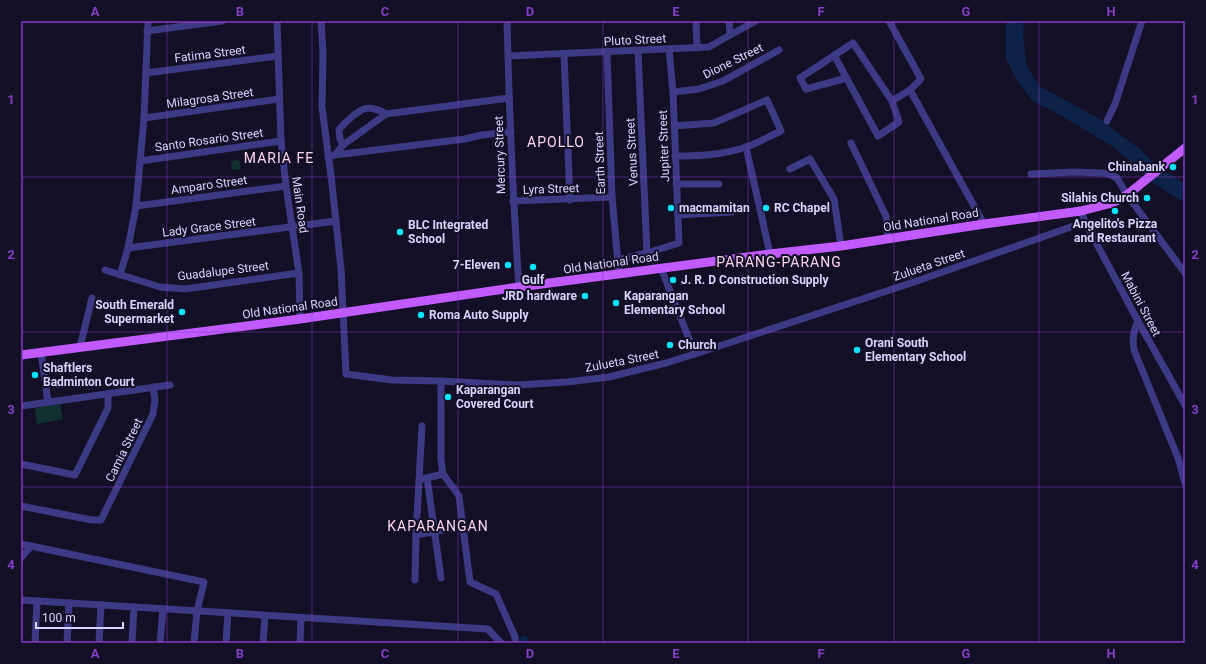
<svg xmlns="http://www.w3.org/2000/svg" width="1206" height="664" font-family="Roboto,sans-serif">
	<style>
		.green { fill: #12302f }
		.water { fill: #0c2248 }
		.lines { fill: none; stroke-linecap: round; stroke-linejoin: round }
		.river { stroke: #0c2248; stroke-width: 10 }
		.minor { stroke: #3d3a85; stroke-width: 7 }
		.major { stroke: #c25bff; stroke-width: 9 }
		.grid { fill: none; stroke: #843dc5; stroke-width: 1; stroke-opacity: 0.55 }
		.poi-dot { fill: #00e5ff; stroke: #130f26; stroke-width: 1.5 }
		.labels { text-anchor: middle; stroke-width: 4; stroke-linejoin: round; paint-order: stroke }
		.street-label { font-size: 12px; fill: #d9d4ff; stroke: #130f26 }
		.poi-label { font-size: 12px; font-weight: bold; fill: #d9d4ff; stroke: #130f26; text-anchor: start }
		.quarter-label { font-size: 14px; letter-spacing: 1px; fill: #ffd6f0; stroke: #130f26 }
		.neatline { fill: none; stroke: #843dc5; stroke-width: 1.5 }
		.grid-label { font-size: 13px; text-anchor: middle; font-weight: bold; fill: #843dc5 }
	</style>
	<rect width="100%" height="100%" fill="#130f26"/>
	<g class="green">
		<path d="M239 160 241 169 232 170 231 161Z"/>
		<path d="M60 404 63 419 37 424 35 408Z"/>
	</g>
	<path class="water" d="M1006 21H1024L1023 36 1026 64 1039 86 1100 119 1141 150 1156 165 1185 184V203L1153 183 1135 165 1112 146 1055 112 1033 101 1019 84 1006 59Z"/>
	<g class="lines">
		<path class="river" d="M524 643V641"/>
		<g class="minor">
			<path d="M277 21 281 141 286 186 299 273 300 319"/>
			<path d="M321 21 323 53 322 107 332 184 341 269 346 374 392 380 441 381 517 385 567 382 609 377 666 363 695 354 917 281 1085 222"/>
			<path d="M507 21C509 110 513 199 519 287"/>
			<path d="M696 21 697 48"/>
			<path d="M729 21 730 35"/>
			<path d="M889 21 921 79 910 90 984 224"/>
			<path d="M147 31 222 21"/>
			<path d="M638 51 647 253"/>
			<path d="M607 52 612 197 619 274"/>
			<path d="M564 54 570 200"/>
			<path d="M834 55 878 136 899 122 892 101 853 43 800 78 806 89 847 78"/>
			<path d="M508 56 709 47 730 35 756 21"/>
			<path d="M146 73 278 56"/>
			<path d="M673 92 699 89 723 81 779 50"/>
			<path d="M892 101 910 90"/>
			<path d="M144 118 279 99"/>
			<path d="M1107 121 1115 104 1142 21"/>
			<path d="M674 126 714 123 767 100 781 131C770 136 758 143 746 147 723 155 699 156 675 156"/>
			<path d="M851 143 886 216 888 238"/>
			<path d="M343 145 340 139 339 130C343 124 356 112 364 109 371 107 380 110 386 114"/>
			<path d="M746 147 770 254"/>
			<path d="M335 155 465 139 482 135 511 132"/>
			<path d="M328 157 335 155 343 145 386 114 509 98"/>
			<path d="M140 161 281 141"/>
			<path d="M790 169 810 159 834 199 841 246"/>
			<path d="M1031 174 1074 172 1103 173 1109 174 1117 178 1127 195 1185 273"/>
			<path d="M676 184H719"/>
			<path d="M513 201 612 197"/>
			<path d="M136 206 286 186"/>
			<path d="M1081 211 1085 222 1138 321 1185 405"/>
			<path d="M678 215 732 212"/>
			<path d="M128 248 336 221"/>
			<path d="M617 260 647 253 679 243 673 92 669 49"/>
			<path d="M661 268 695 354"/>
			<path d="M105 270 160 287 185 289 299 273"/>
			<path d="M120 275 128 248 136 206 144 118 148 21"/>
			<path d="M1138 321C1133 332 1132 339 1134 350L1178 458 1185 483"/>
			<path d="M80 347 92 298"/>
			<path d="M41 352 48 402"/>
			<path d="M441 381V459L443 474 459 496 470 582 496 594 515 637V643"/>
			<path d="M21 406 170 385"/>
			<path d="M21 464 75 475 108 408V394"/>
			<path d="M427 478 441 578"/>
			<path d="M423 479 443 474"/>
			<path d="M21 506 92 520H101L153 414 155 400 153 387"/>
			<path d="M416 535 464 526"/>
			<path d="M21 544 204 582 197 611 194 643"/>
			<path d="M21 558 31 546"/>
			<path d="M415 580 416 535 422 426"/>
			<path d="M21 600 488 629 501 643"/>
			<path d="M35 643 37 601"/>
			<path d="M67 643 69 603"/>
			<path d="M99 643 101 605"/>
			<path d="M132 643 134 607"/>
			<path d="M160 643 163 609"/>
			<path d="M226 643 228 613"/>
			<path d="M263 643 265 616"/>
			<path d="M300 643 301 618"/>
		</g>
		<path class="major" d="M21 355 300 319 519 287 770 254 841 246 984 224 1081 211 1112 203 1127 195 1185 148"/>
	</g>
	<path class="grid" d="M167 21V643M312 21V643M458 21V643M603 21V643M748 21V643M894 21V643M1039 21V643M21 177H1185M21 332H1185M21 487H1185"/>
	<g class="poi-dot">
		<circle cx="1173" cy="167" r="4"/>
		<circle cx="1147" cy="198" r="4"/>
		<circle cx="671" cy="208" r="4"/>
		<circle cx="766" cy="208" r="4"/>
		<circle cx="1115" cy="211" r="4"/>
		<circle cx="400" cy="232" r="4"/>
		<circle cx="508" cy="265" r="4"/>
		<circle cx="533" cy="267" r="4"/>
		<circle cx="673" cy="280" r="4"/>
		<circle cx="585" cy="296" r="4"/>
		<circle cx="616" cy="303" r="4"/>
		<circle cx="182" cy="312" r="4"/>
		<circle cx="421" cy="315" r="4"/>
		<circle cx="670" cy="345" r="4"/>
		<circle cx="857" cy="350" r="4"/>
		<circle cx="35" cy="375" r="4"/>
		<circle cx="448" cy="397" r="4"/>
	</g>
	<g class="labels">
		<g class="street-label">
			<text transform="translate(635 40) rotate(-3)" y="4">Pluto Street</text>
			<text transform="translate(210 54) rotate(-7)" y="4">Fatima Street</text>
			<text transform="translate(733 61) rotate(-26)" y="4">Dione Street</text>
			<text transform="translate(210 98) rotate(-8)" y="4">Milagrosa Street</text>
			<text transform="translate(209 140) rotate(-8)" y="4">Santo Rosario Street</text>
			<text transform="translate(664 146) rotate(-92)" y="4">Jupiter Street</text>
			<text transform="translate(632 152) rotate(-93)" y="4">Venus Street</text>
			<text transform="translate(500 155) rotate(-92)" y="4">Mercury Street</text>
			<text transform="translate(600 163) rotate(-92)" y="4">Earth Street</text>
			<text transform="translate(209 185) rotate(-8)" y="4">Amparo Street</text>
			<text transform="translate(551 189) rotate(-2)" y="4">Lyra Street</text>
			<text transform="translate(300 205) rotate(82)" y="4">Main Road</text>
			<text transform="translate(931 220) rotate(-9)" y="4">Old National Road</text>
			<text transform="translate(209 227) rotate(-7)" y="4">Lady Grace Street</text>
			<text transform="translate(611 263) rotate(-8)" y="4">Old National Road</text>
			<text transform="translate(929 265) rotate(-19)" y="4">Zulueta Street</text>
			<text transform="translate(223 271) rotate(-7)" y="4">Guadalupe Street</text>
			<text transform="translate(1141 304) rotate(62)" y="4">Mabini Street</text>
			<text transform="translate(290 308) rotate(-8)" y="4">Old National Road</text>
			<text transform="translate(622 361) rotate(-11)" y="4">Zulueta Street</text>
			<text transform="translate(124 450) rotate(-64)" y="4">Camia Street</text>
		</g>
		<g class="poi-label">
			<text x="1165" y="171" text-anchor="end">Chinabank</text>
			<text x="1139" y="202" text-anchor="end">Silahis Church</text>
			<text x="679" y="212">macmamitan</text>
			<text x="774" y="212">RC Chapel</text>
			<text x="1115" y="228" text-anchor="middle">Angelito's Pizza<tspan x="1115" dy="14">and Restaurant</tspan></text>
			<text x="408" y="229">BLC Integrated<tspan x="408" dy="14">School</tspan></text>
			<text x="500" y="269" text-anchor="end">7-Eleven</text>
			<text x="533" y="284" text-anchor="middle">Gulf</text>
			<text x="681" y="284">J. R. D Construction Supply</text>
			<text x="577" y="300" text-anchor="end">JRD hardware</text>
			<text x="624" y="300">Kaparangan<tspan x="624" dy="14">Elementary School</tspan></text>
			<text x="174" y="309" text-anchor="end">South Emerald<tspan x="174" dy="14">Supermarket</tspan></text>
			<text x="429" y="319">Roma Auto Supply</text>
			<text x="865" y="347">Orani South<tspan x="865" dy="14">Elementary School</tspan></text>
			<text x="678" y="349">Church</text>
			<text x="43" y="372">Shaftlers<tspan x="43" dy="14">Badminton Court</tspan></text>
			<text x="456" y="394">Kaparangan<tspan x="456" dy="14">Covered Court</tspan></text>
		</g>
		<g class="quarter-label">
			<text x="556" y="147">APOLLO</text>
			<text x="279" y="163">MARIA FE</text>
			<text x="779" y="267">PARANG-PARANG</text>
			<text x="438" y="531">KAPARANGAN</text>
		</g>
	</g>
	<rect width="1206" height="664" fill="none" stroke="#130f26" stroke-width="44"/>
	<path d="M36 622v6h87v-6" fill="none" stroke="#d9d4ff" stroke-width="2"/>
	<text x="42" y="622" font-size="12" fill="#d9d4ff" stroke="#130f26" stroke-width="3" paint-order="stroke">100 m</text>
	<rect x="22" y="22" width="1162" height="620" class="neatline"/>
	<g class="grid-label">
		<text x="95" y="16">A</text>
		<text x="240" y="16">B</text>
		<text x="385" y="16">C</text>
		<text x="530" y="16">D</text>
		<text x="676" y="16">E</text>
		<text x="821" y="16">F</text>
		<text x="966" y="16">G</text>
		<text x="1111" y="16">H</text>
		<text x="11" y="104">1</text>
		<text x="1195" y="104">1</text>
		<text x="11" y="259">2</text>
		<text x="1195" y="259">2</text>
		<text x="11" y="414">3</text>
		<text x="1195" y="414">3</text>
		<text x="11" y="569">4</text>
		<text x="1195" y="569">4</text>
		<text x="95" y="658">A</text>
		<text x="240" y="658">B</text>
		<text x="385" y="658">C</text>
		<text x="530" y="658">D</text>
		<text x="676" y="658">E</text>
		<text x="821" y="658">F</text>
		<text x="966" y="658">G</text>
		<text x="1111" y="658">H</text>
	</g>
</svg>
